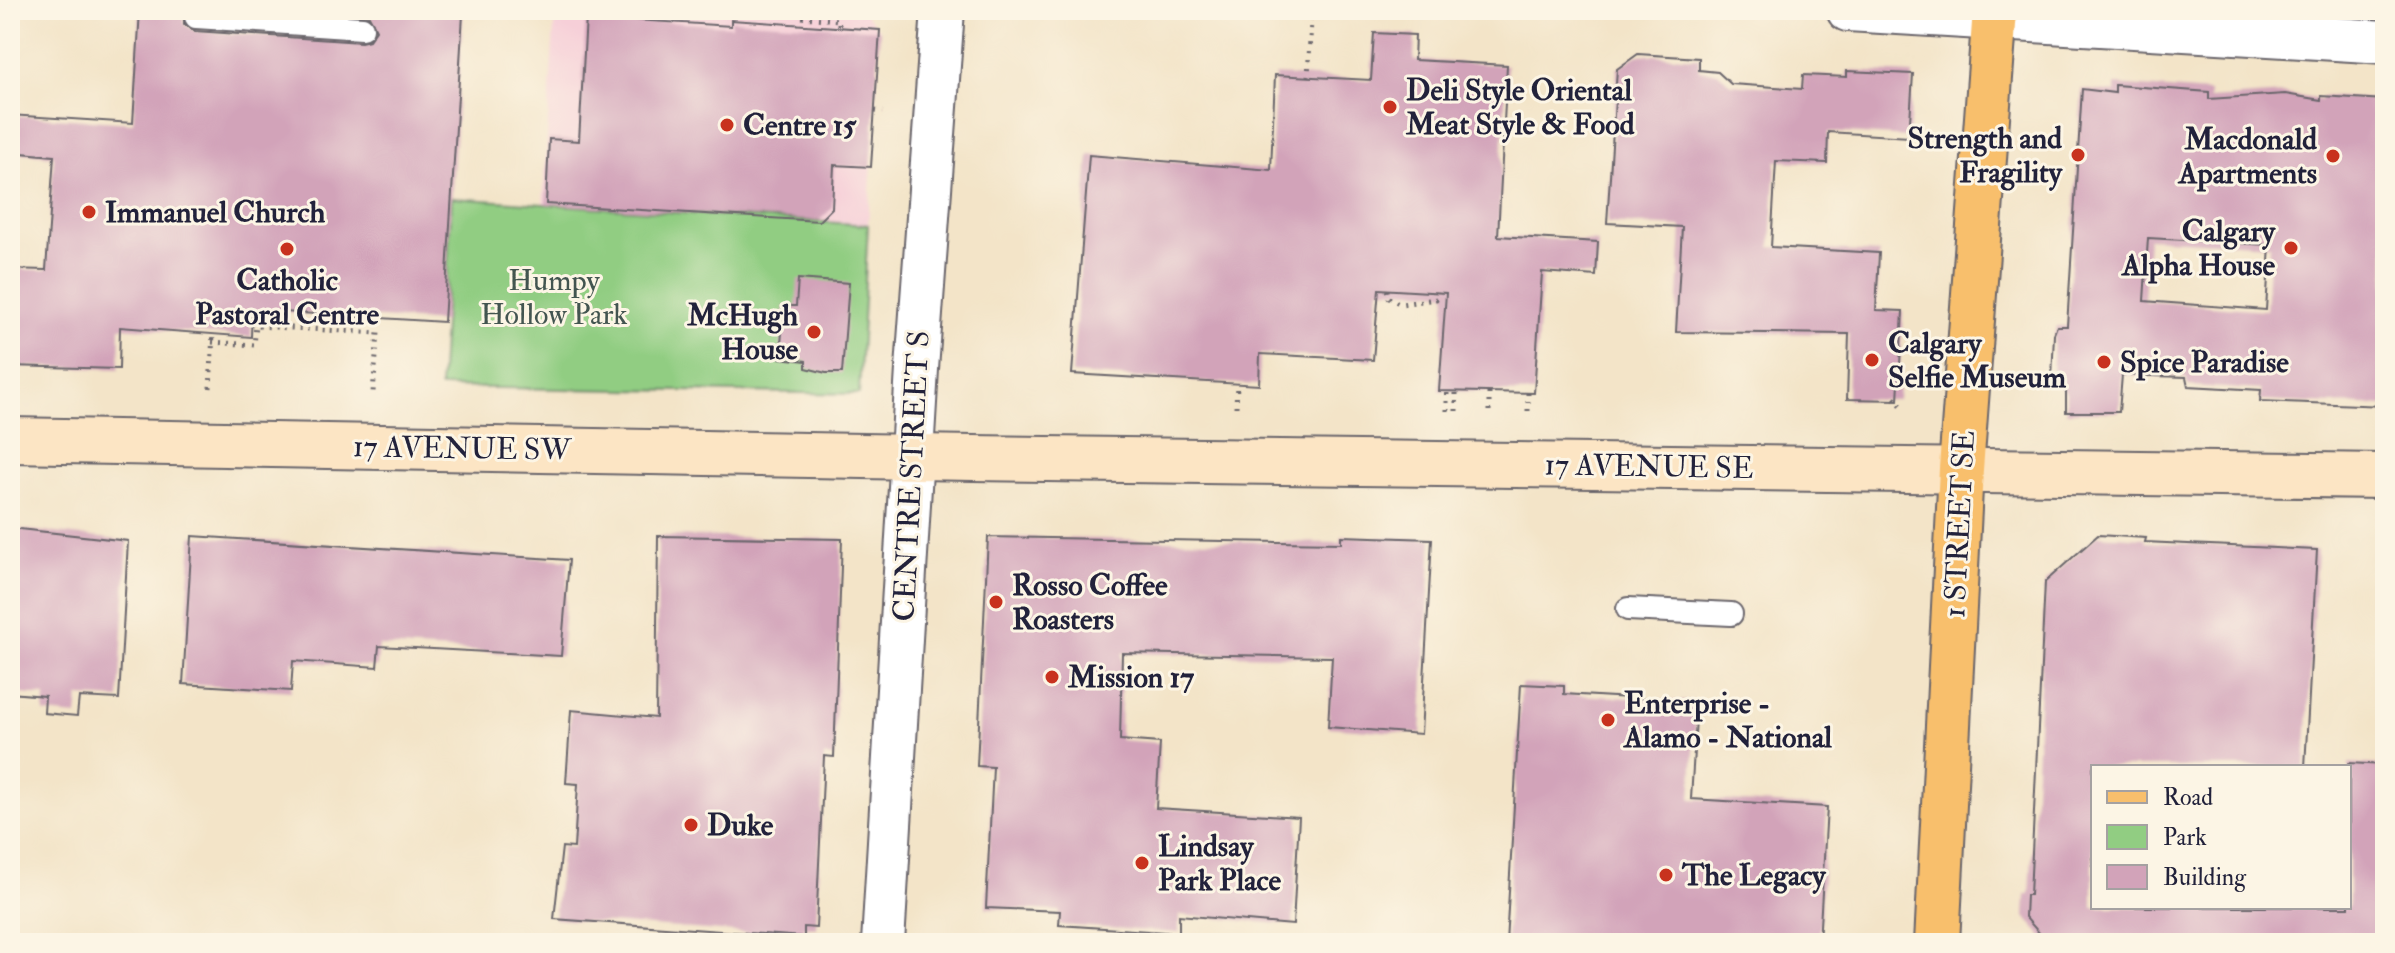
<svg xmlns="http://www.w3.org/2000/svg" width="2395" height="953" font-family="'IM FELL Double Pica',serif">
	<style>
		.built { fill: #f6cfd8 }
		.green { fill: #91cd82; stroke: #5a785e; stroke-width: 2 }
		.building { fill: #d2a3b9; fill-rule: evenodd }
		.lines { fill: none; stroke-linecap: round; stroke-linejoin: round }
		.service-casing { stroke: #6b666c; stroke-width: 26 }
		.minor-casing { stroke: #6b666c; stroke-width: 46 }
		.secondary-casing { stroke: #6b666c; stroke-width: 48 }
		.primary-casing { stroke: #6b666c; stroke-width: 48 }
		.path { stroke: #6b666c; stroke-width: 5; stroke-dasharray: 2 6; stroke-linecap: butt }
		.service { stroke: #fff; stroke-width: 22 }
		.minor { stroke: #fff; stroke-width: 42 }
		.secondary { stroke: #fce5c4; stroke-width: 44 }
		.primary { stroke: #f8bf6c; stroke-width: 44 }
		.poi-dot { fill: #c8321e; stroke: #fcf5e5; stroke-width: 3 }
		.labels { text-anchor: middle; stroke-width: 6; stroke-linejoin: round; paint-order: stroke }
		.poi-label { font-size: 30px; font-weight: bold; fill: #22223b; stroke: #fcf5e5; text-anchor: start }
		.park-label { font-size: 30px; fill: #435550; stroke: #fcf5e5 }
		.street-label { font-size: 30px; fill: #22223b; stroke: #fcf5e5 }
	</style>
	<rect width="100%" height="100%" fill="#fcf5e5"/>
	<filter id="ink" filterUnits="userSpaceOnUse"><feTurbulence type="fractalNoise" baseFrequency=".0125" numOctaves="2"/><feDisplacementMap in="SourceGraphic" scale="16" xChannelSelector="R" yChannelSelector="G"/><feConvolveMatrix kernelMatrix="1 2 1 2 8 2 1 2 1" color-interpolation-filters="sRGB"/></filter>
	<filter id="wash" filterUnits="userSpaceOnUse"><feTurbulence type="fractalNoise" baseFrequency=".006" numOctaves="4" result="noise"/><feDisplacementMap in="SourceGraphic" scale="32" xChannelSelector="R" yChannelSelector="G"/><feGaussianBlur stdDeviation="1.8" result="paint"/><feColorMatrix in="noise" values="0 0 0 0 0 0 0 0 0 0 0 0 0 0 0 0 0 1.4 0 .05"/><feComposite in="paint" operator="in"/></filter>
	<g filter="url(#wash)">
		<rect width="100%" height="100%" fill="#f3e4c8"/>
		<path class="built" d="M555 10H861L880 30 868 225 543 204Z"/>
		<path class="green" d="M452 198 868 225 859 394 440 387Z"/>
		<g id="blocks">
			<g class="building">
				<path d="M140 10H184V24L195 31 361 42 369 40 376 30 369 16 302 10 463 14 444 322 252 310 251 337 120 327 119 369 10 366V269L46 270 54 156 10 152V115L133 123Z"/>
				<path d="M586 17 731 26V20L880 30 871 167 834 165 832 208 819 221 546 204 549 139 579 141Z"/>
				<path d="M1374 33 1415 35 1414 60 1507 65 1498 236 1598 242 1596 276 1542 272 1534 393 1439 391 1446 293 1379 289 1373 360 1260 354 1259 385 1072 374 1089 155 1271 170 1275 75 1371 80Z"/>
				<path d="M1638 54 1699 58V70L1718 72 1731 84 1802 89 1803 75 1847 77V71L1913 74 1909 137 1828 132 1827 163 1776 161 1771 247 1879 253 1876 310 1903 311 1898 400 1847 399 1849 334 1676 332 1682 227 1607 223 1617 69Z"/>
				<path d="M2115 85 2209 92V99L2285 94 2321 100V96L2385 100V406L2260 401 2261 390 2188 386 2186 377 2122 375 2119 412H2066V392L2052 379 2054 334 2057 326H2067L2082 89 2115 93ZM2148 238 2270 245 2266 310 2144 301Z"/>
				<path d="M798 279 849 283 842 373H826L806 368V361L780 358 784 306H796Z"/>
				<path d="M10 528 128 541 119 699 79 697 77 716 44 713 45 696 10 693Z"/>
				<path d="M2098 535 2146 538 2145 542 2317 550 2305 767H2093V907H2349V763L2385 765V943H2048L2025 917 2026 895H2030L2045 582Z"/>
				<path d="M192 536 569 560 561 656 379 646 377 667 293 661 291 691 183 684Z"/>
				<path d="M658 536 842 539 834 757 824 756 816 928 804 927V937L554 919 562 847 574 848 578 784 566 783 571 710 656 718Z"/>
				<path d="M1341 536 1432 539 1421 734 1328 727 1332 657 1122 653 1120 740 1160 743 1156 808 1299 817 1293 925 1179 915V933L1059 925 1060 911 986 908 993 767 977 766 988 537 1341 543Z"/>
				<path d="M1521 684 1564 686V694L1697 702 1691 799 1827 807 1819 943H1506Z"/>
			</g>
		</g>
	</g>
	<g filter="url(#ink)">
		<use href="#blocks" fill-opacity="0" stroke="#6b666c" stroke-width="2"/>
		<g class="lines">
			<g class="service-casing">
				<g id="service">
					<path d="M196 17 362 28"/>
					<path d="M1628 609 1731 614"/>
				</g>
			</g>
			<g class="minor-casing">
				<g id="minor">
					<path d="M1848 10 2385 42"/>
					<path d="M883 943 917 369 943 10"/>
				</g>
			</g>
			<g class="secondary-casing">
				<path id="secondary" d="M10 440 973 458 2385 476"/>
			</g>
			<g class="primary-casing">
				<path id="primary" d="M1937 943 1961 469 1995 10"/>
			</g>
			<g class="path">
				<path d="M801 10V17L839 20V27"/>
				<path d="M1308 77 1311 21"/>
				<path d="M875 111 883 112"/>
				<path d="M1387 290 1389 298 1401 304 1436 299 1440 293"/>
				<path d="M212 342 254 345 256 326 378 333 373 392"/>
				<path d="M210 388 213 334"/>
				<path d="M1528 393V412"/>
				<path d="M1894 398 1905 409"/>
				<path d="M1236 407 1237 383"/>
				<path d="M1447 411V391"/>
				<path d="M1456 411V391"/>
				<path d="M1489 411V392"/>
			</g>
			<use href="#service" class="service"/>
			<use href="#minor" class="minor"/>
			<use href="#secondary" class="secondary"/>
			<use href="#primary" class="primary"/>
		</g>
	</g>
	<g class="poi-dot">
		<circle cx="1390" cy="107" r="8"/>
		<circle cx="727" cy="125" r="8"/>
		<circle cx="2078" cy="155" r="8"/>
		<circle cx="2333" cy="156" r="8"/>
		<circle cx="89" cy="212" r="8"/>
		<circle cx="2291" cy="248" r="8"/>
		<circle cx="287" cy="249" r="8"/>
		<circle cx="814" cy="332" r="8"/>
		<circle cx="1872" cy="360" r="8"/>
		<circle cx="2104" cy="362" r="8"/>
		<circle cx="996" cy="602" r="8"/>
		<circle cx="1052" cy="677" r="8"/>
		<circle cx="1608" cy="720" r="8"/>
		<circle cx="691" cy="825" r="8"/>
		<circle cx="1142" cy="863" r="8"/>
		<circle cx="1666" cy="875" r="8"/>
	</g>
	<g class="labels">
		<g class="poi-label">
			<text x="1406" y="100">Deli Style Oriental<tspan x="1406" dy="34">Meat Style &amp; Food</tspan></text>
			<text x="743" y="135">Centre 15</text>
			<text x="2062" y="148" text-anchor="end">Strength and<tspan x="2062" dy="34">Fragility</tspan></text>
			<text x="2317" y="149" text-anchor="end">Macdonald<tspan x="2317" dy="34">Apartments</tspan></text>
			<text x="105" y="222">Immanuel Church</text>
			<text x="2275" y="241" text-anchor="end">Calgary<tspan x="2275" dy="34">Alpha House</tspan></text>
			<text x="287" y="290" text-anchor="middle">Catholic<tspan x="287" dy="34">Pastoral Centre</tspan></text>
			<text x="798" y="325" text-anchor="end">McHugh<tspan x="798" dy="34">House</tspan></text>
			<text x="1888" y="353">Calgary<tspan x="1888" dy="34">Selfie Museum</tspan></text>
			<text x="2120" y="372">Spice Paradise</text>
			<text x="1012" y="595">Rosso Coffee<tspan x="1012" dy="34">Roasters</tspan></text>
			<text x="1068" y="687">Mission 17</text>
			<text x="1624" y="713">Enterprise -<tspan x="1624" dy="34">Alamo - National</tspan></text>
			<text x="707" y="835">Duke</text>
			<text x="1158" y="856">Lindsay<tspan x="1158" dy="34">Park Place</tspan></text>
			<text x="1682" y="885">The Legacy</text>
		</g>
		<g class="park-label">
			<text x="554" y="290">Humpy<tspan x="554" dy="34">Hollow Park</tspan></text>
		</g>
		<g class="street-label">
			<text transform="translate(462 448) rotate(1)" y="10">17 AVENUE SW</text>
			<text transform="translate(1649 466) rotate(1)" y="10">17 AVENUE SE</text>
			<text transform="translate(911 476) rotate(-87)" y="10">CENTRE STREET S</text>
			<text transform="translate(1959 524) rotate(-87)" y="10">1 STREET SE</text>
		</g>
	</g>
	<rect width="2395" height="953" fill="none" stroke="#fcf5e5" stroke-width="40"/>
	<rect x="2091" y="765" width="260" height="144" fill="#fcf5e5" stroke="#a5a1a1" stroke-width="2"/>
	<rect x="2107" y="791" width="40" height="12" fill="#f8bf6c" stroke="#a5a1a1" stroke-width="2"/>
	<text x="2163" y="805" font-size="24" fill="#22223b">Road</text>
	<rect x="2107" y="825" width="40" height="24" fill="#91cd82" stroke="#a5a1a1" stroke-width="2"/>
	<text x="2163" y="845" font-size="24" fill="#22223b">Park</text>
	<rect x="2107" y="865" width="40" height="24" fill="#d2a3b9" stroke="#a5a1a1" stroke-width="2"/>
	<text x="2163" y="885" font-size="24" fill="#22223b">Building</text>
</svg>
